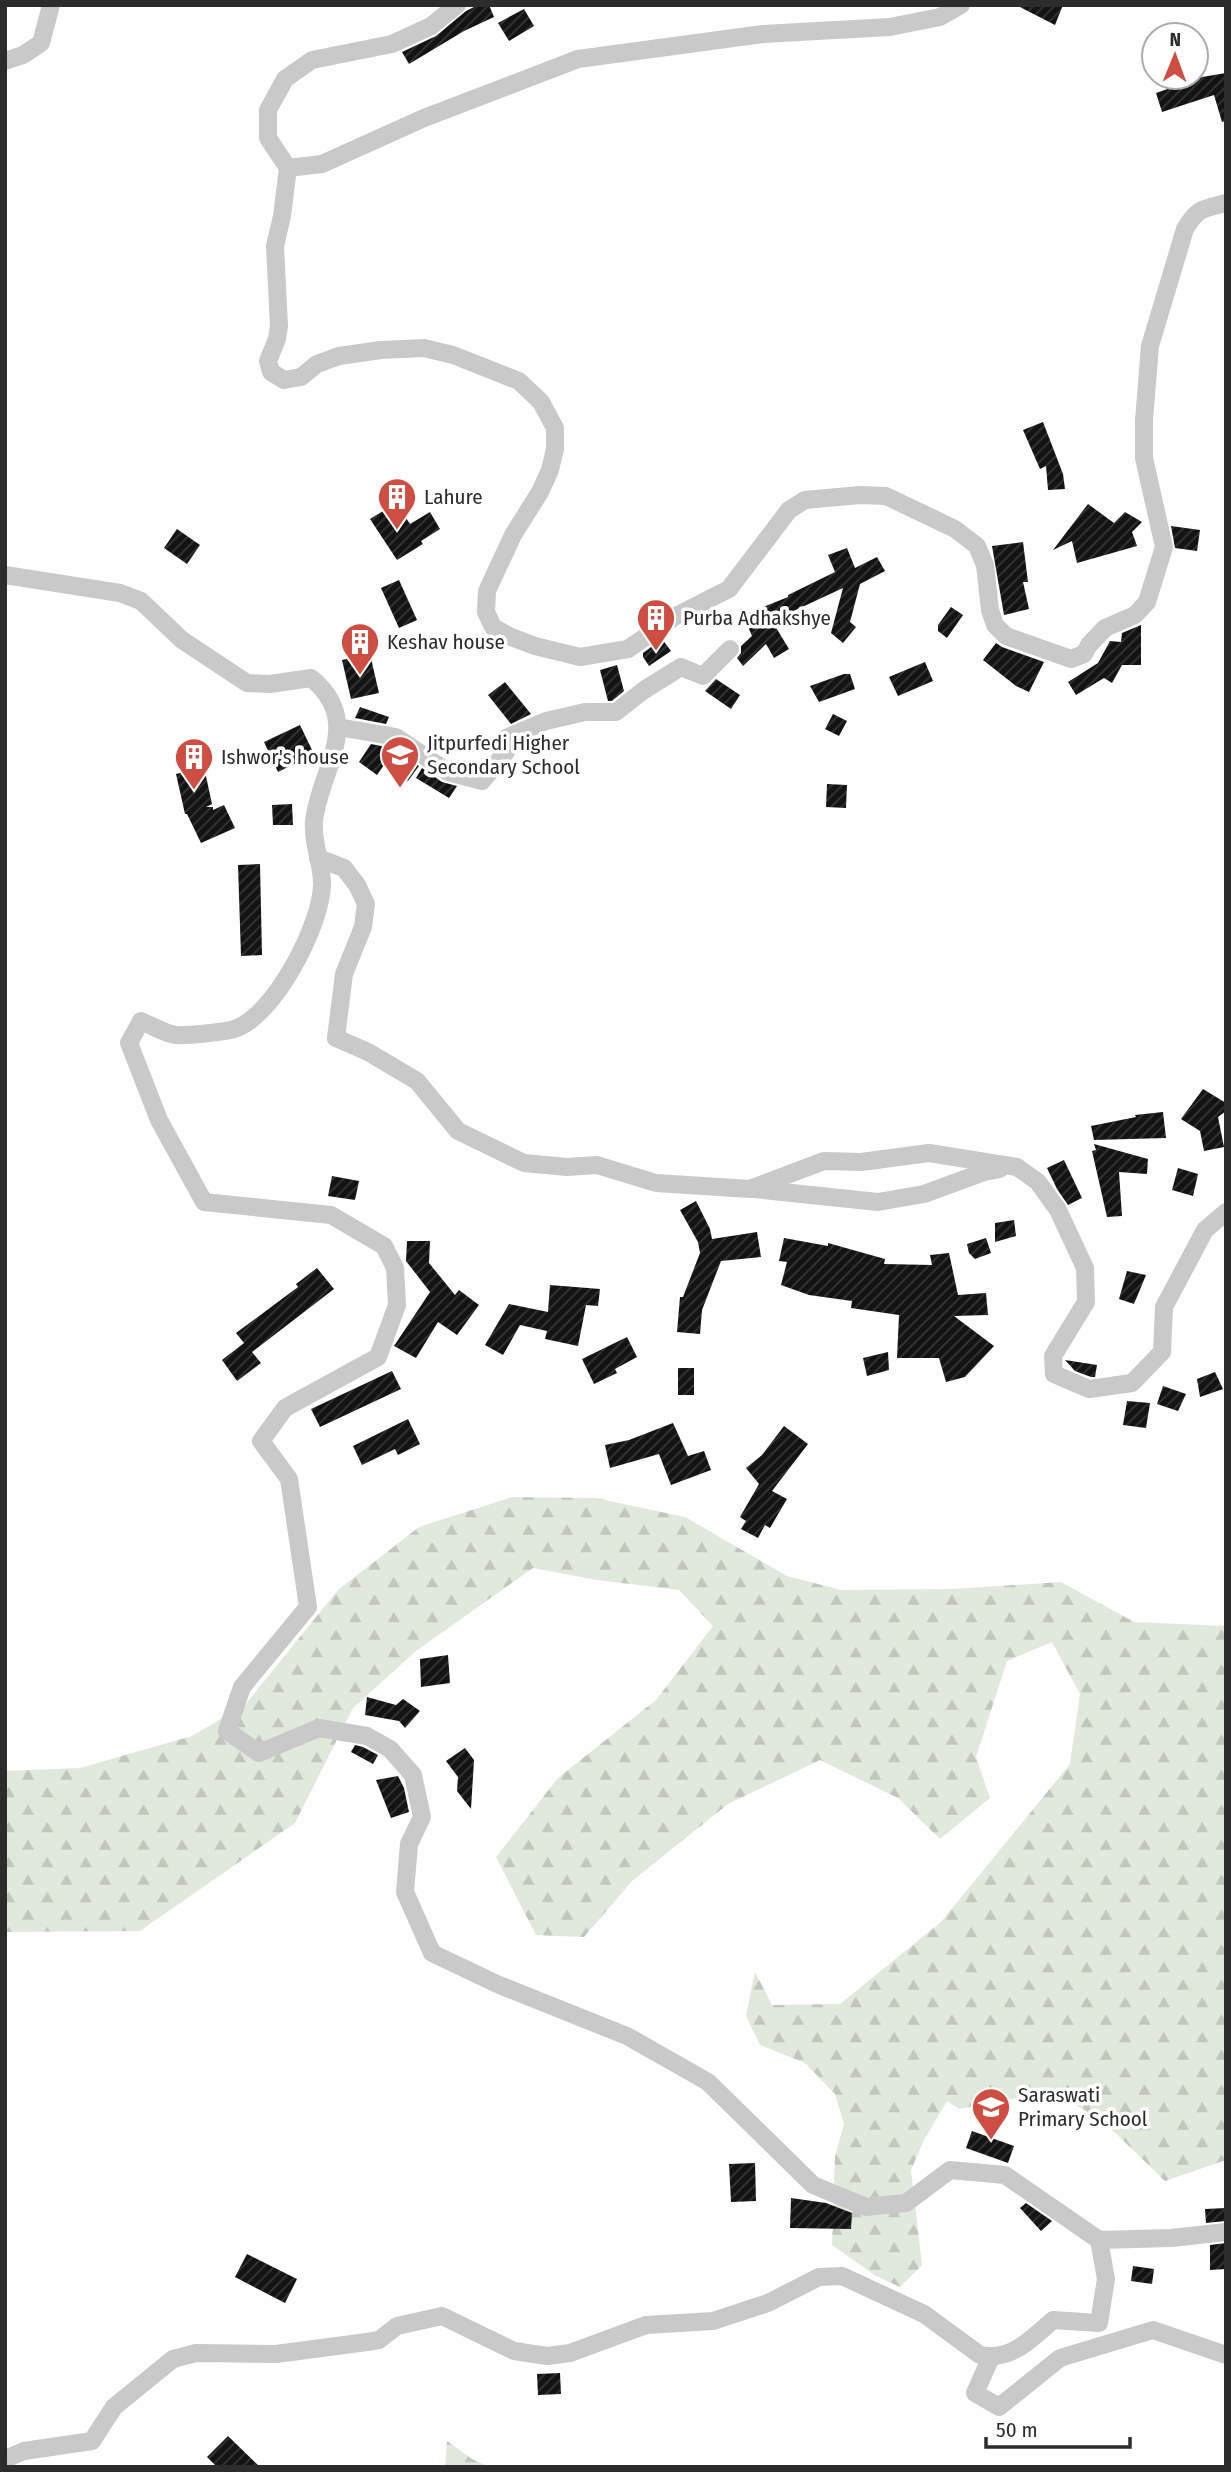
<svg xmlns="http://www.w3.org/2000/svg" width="1231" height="2472" font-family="'Fira Sans Condensed',sans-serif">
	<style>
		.forest { fill: url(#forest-firs) }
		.building { fill: url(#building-hatch) }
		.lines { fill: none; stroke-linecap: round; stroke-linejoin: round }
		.street { stroke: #c9c9c9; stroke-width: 18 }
		.labels { text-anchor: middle; stroke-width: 7; stroke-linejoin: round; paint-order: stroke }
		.poi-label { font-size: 21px; fill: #2c2c2c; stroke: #fff; text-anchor: start }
	</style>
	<defs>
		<pattern id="forest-firs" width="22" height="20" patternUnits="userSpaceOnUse" patternTransform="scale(1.75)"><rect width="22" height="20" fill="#e1e8dc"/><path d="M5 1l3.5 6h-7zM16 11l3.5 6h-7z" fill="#c1c7bd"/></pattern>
		<pattern id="building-hatch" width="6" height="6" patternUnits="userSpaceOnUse" patternTransform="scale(1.75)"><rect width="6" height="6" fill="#131313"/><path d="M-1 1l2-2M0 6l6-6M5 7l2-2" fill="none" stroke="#363636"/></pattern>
	</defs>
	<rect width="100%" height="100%" fill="#fff"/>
	<g class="forest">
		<path d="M512 1497 596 1498 685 1517 787 1576 841 1590 953 1589 1061 1582 1134 1622 1226 1626V2160L1165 2181 1104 2122 1053 2091 959 2109 947 2101 924 2140 911 2170 922 2265 900 2287 876 2276 832 2245 835 2156 844 2124 835 2094 805 2063 760 2045 746 2016 755 1972 772 2005 840 2004 941 1922 1070 1764 1080 1694 1052 1642 1007 1661 976 1757 990 1798 940 1839 898 1798 820 1760 728 1804 632 1881 584 1937 536 1935 496 1857 558 1778 656 1700 713 1626 679 1590 597 1580 533 1568 416 1651 353 1708 295 1823 140 1931 5 1932V1771L80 1768 192 1736 245 1705 338 1590 419 1527Z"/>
		<path d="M447 2441 472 2459 489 2467H445Z"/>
	</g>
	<g class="building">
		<path d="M478 5H489L494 17 464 31 409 64 402 52 436 36 466 11Z"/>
		<path d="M1016 5H1063L1055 25Z"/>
		<path d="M524 9 534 26 509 41 498 23Z"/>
		<path d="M1226 73V121L1222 122 1214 95 1162 112 1156 93 1202 77Z"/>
		<path d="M1043 422 1063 474 1065 489 1048 490 1046 466 1040 469 1023 430Z"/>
		<path d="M396 503 410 524 430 512 440 529 421 541 423 544 397 560 370 519Z"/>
		<path d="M1088 504 1114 523 1125 512 1142 522 1132 532 1137 546 1077 563 1072 541 1053 550Z"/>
		<path d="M1171 526 1200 530 1197 551 1175 548Z"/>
		<path d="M177 529 200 545 187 564 164 548Z"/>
		<path d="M1023 542 1028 582H1023L1029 609 1004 615 992 546Z"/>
		<path d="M847 548 855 568 877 557 885 571 860 584 850 622 856 627 843 643 831 633 843 588 772 621 789 649 774 658 766 644 743 666 737 658 741 653V646L752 636 743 615 788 597V595L835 572 828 555Z"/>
		<path d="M399 580 417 620 399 628 381 588Z"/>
		<path d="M951 607 963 615 947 638 938 631V625Z"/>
		<path d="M1141 625V665H1122L1112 683 1104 678 1076 695 1068 682 1098 663 1110 641 1121 642 1122 633Z"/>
		<path d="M662 639 671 651 649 666 643 657V653Z"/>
		<path d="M996 643 1002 647 1044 662 1029 692 1016 686 983 660Z"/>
		<path d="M370 654 379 693 351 699 342 660Z"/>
		<path d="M925 662 933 681 898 696 889 677Z"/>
		<path d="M617 665 624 691 612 701H608L600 670Z"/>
		<path d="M844 674H850L855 689 819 702 810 686Z"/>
		<path d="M716 679 740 695 731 709 705 691Z"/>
		<path d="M505 682 531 714 511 724 488 695Z"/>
		<path d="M360 707 389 717 386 724 355 718Z"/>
		<path d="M833 714 847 721 839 736 825 729Z"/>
		<path d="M300 725 314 754 278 772 264 742Z"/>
		<path d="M371 744 392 748 419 766 408 781 384 765 377 775 359 762Z"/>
		<path d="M204 767 212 804 206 807H213V810L224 805 235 828 201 843 187 814H185L176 774Z"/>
		<path d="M422 768 442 782 457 786 449 798 416 778Z"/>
		<path d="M827 784 847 785 846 808 826 807Z"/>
		<path d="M292 804 293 825H273L272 805Z"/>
		<path d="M260 864 262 955 241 956 238 865Z"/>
		<path d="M1203 1089 1226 1103V1111L1218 1117 1224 1147 1204 1151 1200 1131 1181 1119Z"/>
		<path d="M1163 1112 1166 1138 1094 1140 1091 1126 1136 1117 1135 1115Z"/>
		<path d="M1094 1144 1148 1159 1147 1174 1119 1172 1122 1216 1107 1217 1092 1151 1096 1150Z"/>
		<path d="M1064 1160 1082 1198 1068 1205 1057 1189 1047 1168Z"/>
		<path d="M1178 1168 1198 1174 1193 1196 1172 1190Z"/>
		<path d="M332 1176 359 1181 355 1200 328 1196Z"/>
		<path d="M696 1201 710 1229 712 1239 757 1232 761 1257 721 1261 702 1310 700 1334 677 1332 680 1297H683L700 1253 698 1242 680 1210Z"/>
		<path d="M1014 1220 1016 1236 995 1242V1223Z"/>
		<path d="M784 1238 828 1246V1243L885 1259 884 1264 932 1265 930 1255 949 1253 958 1295 986 1293 988 1315 954 1316 994 1346 965 1377 946 1382 939 1358H897L899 1315 851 1308 852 1301 809 1295 781 1285 787 1262 779 1261Z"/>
		<path d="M986 1238 991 1253 975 1259 969 1253 967 1244Z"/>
		<path d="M407 1241H430L429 1263 455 1295 459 1290 479 1305 457 1335 438 1322 416 1358 394 1346 430 1292 406 1261Z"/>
		<path d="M317 1268 334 1289 252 1352 261 1363 237 1381 222 1360 244 1343 236 1333 298 1287 296 1284Z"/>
		<path d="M1127 1271 1146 1275 1134 1304 1119 1299Z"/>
		<path d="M550 1285 600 1289 598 1306 586 1305 578 1346 545 1339 547 1331 520 1325 503 1355 485 1345 509 1304 548 1312Z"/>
		<path d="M627 1337 637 1357 615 1369 617 1373 594 1384 582 1359Z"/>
		<path d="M888 1352 889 1370 867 1376 863 1358Z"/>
		<path d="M1065 1360 1097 1365 1095 1377H1091L1075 1371Z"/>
		<rect x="678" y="1368" width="16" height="27"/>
		<path d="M392 1371 401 1389 320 1427 311 1409Z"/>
		<path d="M1215 1372 1223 1389 1200 1397 1197 1379Z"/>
		<path d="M1163 1386 1186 1394 1178 1411 1157 1404Z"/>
		<path d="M1127 1401 1150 1403 1146 1428 1123 1425Z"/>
		<path d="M408 1419 420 1444 398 1455 395 1449 362 1465 353 1446Z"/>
		<path d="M673 1423 688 1456 704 1451 711 1470 671 1485 659 1454 610 1468 605 1445 629 1440Z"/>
		<path d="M784 1426 808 1444 772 1491 787 1499 770 1528 765 1525 758 1538 741 1529 746 1521 740 1517 759 1484 746 1468 762 1455Z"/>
		<path d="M448 1655 450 1683 421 1687 420 1659Z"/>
		<path d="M367 1697 396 1705 403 1699 420 1711 405 1728 399 1721 365 1715Z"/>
		<path d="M355 1745 363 1747 378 1755 373 1764 351 1752Z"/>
		<path d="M465 1748 474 1760 471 1809 457 1791 458 1777 446 1761Z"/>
		<path d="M398 1776 404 1788 409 1812 391 1818 376 1780Z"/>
		<path d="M972 2131 1014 2146 1008 2163 966 2148Z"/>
		<path d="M755 2163 756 2201 731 2202 729 2164Z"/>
		<path d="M791 2198 826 2203 852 2213 851 2229 790 2228Z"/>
		<path d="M1026 2203 1052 2221 1041 2231 1020 2208Z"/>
		<path d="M1226 2208V2221L1206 2223 1205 2209Z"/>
		<path d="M1226 2243V2269L1210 2270V2245Z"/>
		<path d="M247 2254 297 2279 285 2303 235 2277Z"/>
		<path d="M1133 2266 1154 2269 1152 2284 1131 2281Z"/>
		<path d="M560 2373 561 2394 538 2395 537 2374Z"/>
		<path d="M228 2436 260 2467H217L207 2457Z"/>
	</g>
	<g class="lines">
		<g class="street">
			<path d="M457 5 431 26 392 44 312 60 285 79 268 110V138L288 168 322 164 424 118 578 59 763 34 890 27 940 17 961 5"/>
			<path d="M5 61 23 55 41 43 51 5"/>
			<path d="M288 168 282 216 275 246 279 326 277 339 268 361 271 372 284 380 301 377 317 364 339 356 381 350 424 348 453 355 519 381 541 402 555 428V449L550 470 540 492 513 535 487 591 486 612 493 627 511 637 535 646 580 657 628 649 674 617 729 589 789 510 805 500 860 495 886 496 955 529 977 546 985 565 990 610 995 625 1006 636 1071 659 1084 654 1089 645 1105 628 1135 615 1147 602 1164 547 1144 458V420L1150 346 1185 229C1198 207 1203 209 1226 203"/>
			<path d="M5 575 120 593 141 601 182 640 247 683 270 684 311 678C365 722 320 769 314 821 312 843 322 862 322 884 322 924 274 1017 234 1029 225 1032 185 1036 176 1035 165 1034 151 1025 141 1021L129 1043 159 1120 204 1202 331 1215 384 1246 395 1268 397 1305 378 1357 285 1408 261 1441 289 1479 308 1607 242 1687 227 1731 259 1753 319 1728 367 1736 390 1749 413 1775 422 1817 409 1844 405 1892 432 1953 497 1984 627 2036 708 2082 813 2185 866 2207 906 2203 950 2170 1005 2175 1099 2240 1171 2238 1226 2232"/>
			<path d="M338 727 396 737 448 772 482 781 506 752V738L546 721 585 712H616L644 690 681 667 703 676 730 649"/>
			<path d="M318 858 344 868 357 885 366 904 363 927 344 974 336 1038 368 1052 417 1081 458 1131 524 1163 567 1167 597 1165 656 1183 750 1189 824 1161 861 1162 929 1153 1017 1167 1038 1182 1058 1210 1085 1268 1086 1302 1053 1356 1054 1374 1089 1389 1132 1383 1162 1352 1164 1307 1205 1230 1226 1212"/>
			<path d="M754 1189 878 1202 924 1194 984 1172 1000 1169"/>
			<path d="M991 2357 975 2393 999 2407 1060 2358 1153 2330 1226 2355"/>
			<path d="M5 2459 24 2451 92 2441 114 2407 173 2359 196 2353 276 2354 367 2342 379 2340 397 2326 442 2316 514 2351 547 2356 570 2353 646 2325 713 2321 768 2303 819 2277 842 2276 924 2314 980 2355C1012 2361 1031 2339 1053 2320L1099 2323 1106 2279 1099 2240"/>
		</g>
	</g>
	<defs>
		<g id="building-pin" transform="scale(2.0125)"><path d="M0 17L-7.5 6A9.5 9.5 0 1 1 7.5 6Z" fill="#cf4e43" stroke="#fff"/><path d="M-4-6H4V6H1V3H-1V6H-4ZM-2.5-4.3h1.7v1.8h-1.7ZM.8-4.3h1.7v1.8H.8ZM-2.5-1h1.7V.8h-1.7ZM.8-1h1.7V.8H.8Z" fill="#fff"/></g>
		<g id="school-pin" transform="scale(2.0125)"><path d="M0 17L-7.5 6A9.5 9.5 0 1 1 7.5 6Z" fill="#cf4e43" stroke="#fff"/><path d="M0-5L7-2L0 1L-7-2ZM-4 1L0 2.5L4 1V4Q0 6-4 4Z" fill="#fff"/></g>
	</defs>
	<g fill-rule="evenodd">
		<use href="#building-pin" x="397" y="497"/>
		<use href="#building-pin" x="656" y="618"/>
		<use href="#building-pin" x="360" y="642"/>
		<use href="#school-pin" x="400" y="755"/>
		<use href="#building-pin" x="194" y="757"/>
		<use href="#school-pin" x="991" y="2107"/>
	</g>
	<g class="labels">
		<g class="poi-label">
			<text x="424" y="504">Lahure</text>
			<text x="683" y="625">Purba Adhakshye</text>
			<text x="387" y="649">Keshav house</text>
			<text x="427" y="750">Jitpurfedi Higher<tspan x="427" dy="24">Secondary School</tspan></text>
			<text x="221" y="764">Ishwor's house</text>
			<text x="1018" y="2102">Saraswati<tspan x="1018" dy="24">Primary School</tspan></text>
		</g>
	</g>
	<rect width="1231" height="2472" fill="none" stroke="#2c2c2c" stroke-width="14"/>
	<g transform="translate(1175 56) rotate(1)"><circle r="33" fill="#ffffff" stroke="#ababab" stroke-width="2"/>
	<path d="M0-5L12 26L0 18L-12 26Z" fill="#cf4e43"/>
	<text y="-10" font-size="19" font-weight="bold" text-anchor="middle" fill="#2c2c2c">N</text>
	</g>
	<path d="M986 2437v10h144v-10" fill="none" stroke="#2c2c2c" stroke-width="3.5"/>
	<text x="996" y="2437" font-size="21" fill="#2c2c2c" stroke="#ffffff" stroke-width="5" paint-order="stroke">50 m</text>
</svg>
